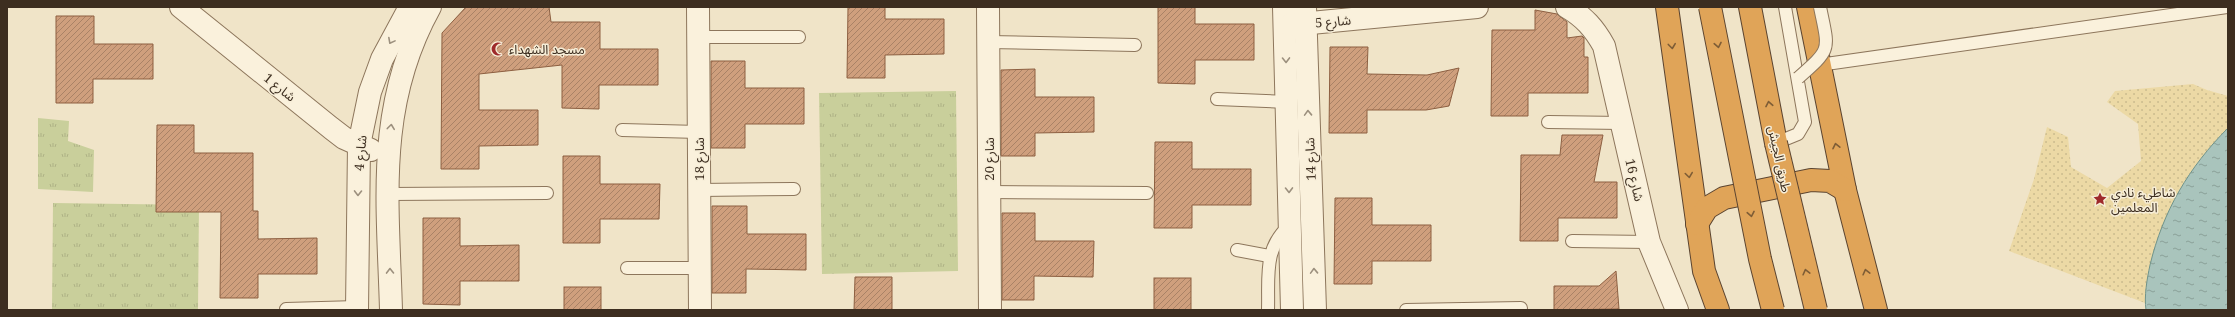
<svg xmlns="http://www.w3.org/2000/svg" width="2235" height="317" font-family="'Noto Serif','Noto Sans Arabic',serif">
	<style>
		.sand { fill: url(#sand-dots) }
		.park { fill: url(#park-tufts) }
		.water { fill: url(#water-ripples); stroke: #6f938a }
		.building { fill: url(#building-hatch); stroke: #8d5f41 }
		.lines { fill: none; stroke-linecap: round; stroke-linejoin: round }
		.lane-casing { stroke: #8d765c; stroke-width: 14 }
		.street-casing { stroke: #8d765c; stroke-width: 24 }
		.highway-casing { stroke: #5b4430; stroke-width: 24 }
		.lane { stroke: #faf1dc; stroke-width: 12 }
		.street { stroke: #faf1dc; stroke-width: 22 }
		.highway { stroke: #e0a458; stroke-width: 22 }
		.lane-bridge-casing { stroke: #8d765c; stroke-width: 14; stroke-linecap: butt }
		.highway-bridge-casing { stroke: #5b4430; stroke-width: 24; stroke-linecap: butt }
		.lane-bridge { stroke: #faf1dc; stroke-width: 12 }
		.highway-bridge { stroke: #e0a458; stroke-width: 22 }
		.oneway { stroke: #9c907e }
		.oneway2 { stroke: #7e5d36 }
		.labels { text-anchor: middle; stroke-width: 3; stroke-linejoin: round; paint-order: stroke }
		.street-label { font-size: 13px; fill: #3d2e20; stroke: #f7eed8 }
		.poi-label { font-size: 13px; fill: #3d2e20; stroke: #f7eed8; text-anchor: start }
	</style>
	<defs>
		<pattern id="sand-dots" width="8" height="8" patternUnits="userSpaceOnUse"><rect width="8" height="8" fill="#ecd9a5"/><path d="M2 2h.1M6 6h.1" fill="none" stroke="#cbbb8e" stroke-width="1.8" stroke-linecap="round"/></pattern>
		<pattern id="park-tufts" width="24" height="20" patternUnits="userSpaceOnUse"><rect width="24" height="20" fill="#c9cf9b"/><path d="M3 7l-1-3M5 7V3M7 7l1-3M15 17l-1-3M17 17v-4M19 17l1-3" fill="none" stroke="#aeb285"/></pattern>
		<pattern id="water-ripples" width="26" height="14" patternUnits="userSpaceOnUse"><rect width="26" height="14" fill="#a9c4bc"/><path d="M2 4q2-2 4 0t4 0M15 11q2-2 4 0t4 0" fill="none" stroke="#8ba098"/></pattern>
		<pattern id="building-hatch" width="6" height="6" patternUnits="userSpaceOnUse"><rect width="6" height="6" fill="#cf9f7d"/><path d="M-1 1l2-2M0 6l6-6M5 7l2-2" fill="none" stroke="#a98266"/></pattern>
	</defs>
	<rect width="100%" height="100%" fill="#f0e4c8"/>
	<path class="sand" d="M2193 84 2207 90 2228 96V128C2177 179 2154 232 2145 303L2009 251 2034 179 2047 127 2068 137 2071 167 2107 188 2141 161 2138 124 2107 102 2115 91Z"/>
	<g class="park">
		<path d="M956 91 958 271 822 274 819 93Z"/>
		<path d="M38 118 69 121 68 141 94 150 93 192 38 189Z"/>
		<path d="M53 203 199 205 198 310H52Z"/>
	</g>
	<path class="water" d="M2228 128V310H2146C2144 296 2147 279 2150 265 2163 211 2189 167 2228 128Z"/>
	<g class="building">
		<path d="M466 7H549L551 22H600V49H658V85H599V109L562 108V65L479 74V110H538V145L479 146V169H441L442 33Z"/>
		<path d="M848 7H885V19H944V54L885 55V78H847Z"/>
		<path d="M1158 7H1195V24H1254V60H1195V84L1158 83Z"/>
		<path d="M1535 10 1557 14 1567 22V38L1582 36 1584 38V57H1588V93H1528V116H1491L1492 30H1535Z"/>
		<path d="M56 16H94V44H153V79H93V103H56Z"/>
		<path d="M1330 47H1368L1367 74 1427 75 1459 68 1449 106 1426 110H1367V133H1329Z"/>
		<path d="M711 61H745V88H804V124H745V148H711Z"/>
		<path d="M1035 69V97H1094V132L1035 133V156H1001V70Z"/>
		<path d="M157 125H194V153H253V211H258V239L317 238V274H258V298H220L221 212H156Z"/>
		<path d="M1562 135H1603L1594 182H1617V218H1558V241H1520L1521 155H1560Z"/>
		<path d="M1155 142H1192V169H1251V205H1192V228H1154Z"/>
		<path d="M563 156H600V184H660L659 219H600V243H563Z"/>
		<path d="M1335 198H1372V225H1431V261H1372V284H1334Z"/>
		<path d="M712 206H747V234H806V270L746 269V293H712Z"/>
		<path d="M1002 213H1035V241H1094L1093 277 1034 276V300H1002Z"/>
		<path d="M423 218H460V246L519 245V281H460V305L423 304Z"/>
		<path d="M1616 271 1619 309 1554 310V286H1599Z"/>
		<path d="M855 277H892V310H854Z"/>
		<rect x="1154" y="278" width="37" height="32"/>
		<rect x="564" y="287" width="37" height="23"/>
	</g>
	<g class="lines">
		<g class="lane-casing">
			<g id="lane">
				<path d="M698 37H799"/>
				<path d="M988 42 1135 45"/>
				<path d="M1819 65 2227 7"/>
				<path d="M1217 99 1287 102"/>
				<path d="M1548 122 1622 123"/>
				<path d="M622 130 699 132"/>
				<path d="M1776 143 1798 134 1805 122 1785 7"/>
				<path d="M699 190 794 189"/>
				<path d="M989 192 1147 193"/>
				<path d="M388 194 547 193"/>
				<path d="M1572 241 1649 242"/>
				<path d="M1237 250 1269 256"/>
				<path d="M627 268H699"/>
				<path d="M286 309 357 307"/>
				<path d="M1268 310C1269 277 1263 248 1290 225"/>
				<path d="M1406 310 1521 308"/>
			</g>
		</g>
		<g class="street-casing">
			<g id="street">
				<path d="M181 7 331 128 344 138 371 150"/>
				<path d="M698 7 700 310"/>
				<path d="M988 7 990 310"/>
				<path d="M1284 7 1292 310"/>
				<path d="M1305 7 1315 310"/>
				<path d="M1567 7C1584 17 1594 28 1604 46L1649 242 1677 310"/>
				<path d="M1290 25 1477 7"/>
				<path d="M357 310 359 145 370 92 382 59 410 7"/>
				<path d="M391 310C388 202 375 106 430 7"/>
			</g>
		</g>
		<g class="highway-casing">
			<g id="highway">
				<path d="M1667 7 1704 271 1718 310"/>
				<path d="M1750 7 1776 143"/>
				<path d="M1808 7 1845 190 1876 310"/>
				<path d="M1697 224 1707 208 1724 198 1811 180 1830 181 1845 190"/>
			</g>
		</g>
		<use href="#lane" class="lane"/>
		<use href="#street" class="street"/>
		<use href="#highway" class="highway"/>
		<g class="lane-bridge-casing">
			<path id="lane-bridge" d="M1798 78C1832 48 1829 51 1820 7"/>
		</g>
		<g class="highway-bridge-casing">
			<g id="highway-bridge">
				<path d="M1710 7 1760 259 1773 310"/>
				<path d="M1776 143 1816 310"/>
			</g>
		</g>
		<use href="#lane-bridge" class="lane-bridge"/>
		<use href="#highway-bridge" class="highway-bridge"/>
	</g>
	<defs><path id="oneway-chevron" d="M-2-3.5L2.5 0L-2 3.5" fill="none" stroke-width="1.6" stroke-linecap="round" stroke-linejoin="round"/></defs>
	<g class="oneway">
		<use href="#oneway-chevron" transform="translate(391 41) rotate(118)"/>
		<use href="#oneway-chevron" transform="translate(1286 60) rotate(89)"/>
		<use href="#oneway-chevron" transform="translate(1308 113) rotate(-92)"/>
		<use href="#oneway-chevron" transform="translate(391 127) rotate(-83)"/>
		<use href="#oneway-chevron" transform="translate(1289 190) rotate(89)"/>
		<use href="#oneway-chevron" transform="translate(358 193) rotate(91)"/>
		<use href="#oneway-chevron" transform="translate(390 271) rotate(-91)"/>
		<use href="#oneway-chevron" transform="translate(1314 271) rotate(-92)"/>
	</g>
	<g class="oneway2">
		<use href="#oneway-chevron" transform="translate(1718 45) rotate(79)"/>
		<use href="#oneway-chevron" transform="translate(1672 46) rotate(83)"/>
		<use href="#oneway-chevron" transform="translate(1769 104) rotate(-101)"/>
		<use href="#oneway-chevron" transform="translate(1836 146) rotate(-102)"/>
		<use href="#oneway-chevron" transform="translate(1689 175) rotate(82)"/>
		<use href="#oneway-chevron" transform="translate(1751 214) rotate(79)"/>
		<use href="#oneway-chevron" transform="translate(1806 272) rotate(-104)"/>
		<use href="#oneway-chevron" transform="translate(1866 272) rotate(-104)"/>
	</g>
	<defs>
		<g id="mosque-bare" transform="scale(1.08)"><path d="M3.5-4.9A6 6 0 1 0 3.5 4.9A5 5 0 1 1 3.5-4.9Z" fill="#9e2a2b" stroke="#f7eed8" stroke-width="2.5" paint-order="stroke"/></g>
		<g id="sight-bare" transform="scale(1.08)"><path d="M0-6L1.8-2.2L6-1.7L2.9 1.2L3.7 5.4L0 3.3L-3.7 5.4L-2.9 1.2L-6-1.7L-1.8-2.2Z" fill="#9e2a2b" stroke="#f7eed8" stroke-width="2.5" paint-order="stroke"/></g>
	</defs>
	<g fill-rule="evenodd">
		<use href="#mosque-bare" x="498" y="49"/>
		<use href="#sight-bare" x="2100" y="199"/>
	</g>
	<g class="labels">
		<g class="street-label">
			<text transform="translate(1333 21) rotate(-5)" y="5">شارع 5</text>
			<text transform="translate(280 87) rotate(39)" y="5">شارع 1</text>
			<text transform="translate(360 153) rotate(-85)" y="5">شارع 4</text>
			<text transform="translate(699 159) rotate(-90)" y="5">شارع 18</text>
			<text transform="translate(989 159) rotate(-90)" y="5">شارع 20</text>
			<text transform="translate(1310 159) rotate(-92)" y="5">شارع 14</text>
			<text transform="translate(1780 159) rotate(78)" y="5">طريق الجيش</text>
			<text transform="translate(1635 180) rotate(77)" y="5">شارع 16</text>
		</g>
		<g class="poi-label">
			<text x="509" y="54">مسجد الشهداء</text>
			<text x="2111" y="197">شاطيء نادي<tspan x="2111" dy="15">المعلمين</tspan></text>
		</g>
	</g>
	<rect width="2235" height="317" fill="none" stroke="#3d2e20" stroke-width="16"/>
</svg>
